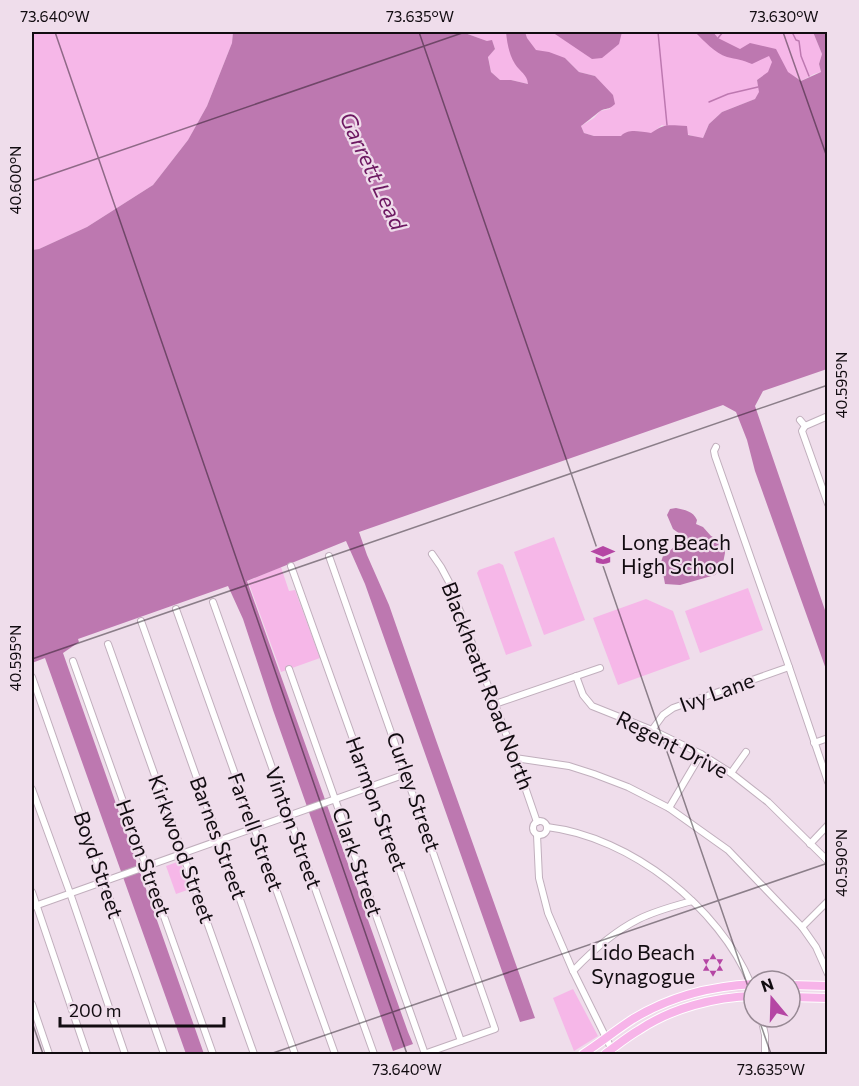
<svg xmlns="http://www.w3.org/2000/svg" width="859" height="1086" font-family="Commissioner,sans-serif">
	<style>
		.green { fill: #f6b7e8 }
		.water { fill: #bd78b0 }
		.lines { fill: none; stroke-linecap: round; stroke-linejoin: round }
		.stream { stroke: #bd78b0; stroke-width: 1.5 }
		.minor-casing { stroke: #c1afbd; stroke-width: 8 }
		.highway-casing { stroke: #fff; stroke-width: 10 }
		.minor { stroke: #fff; stroke-width: 6 }
		.highway { stroke: #f7b4e9; stroke-width: 8 }
		.ticks { fill: none; stroke: #120c11; stroke-width: 1.5; stroke-opacity: 0.45 }
		.labels { text-anchor: middle; stroke-width: 4.5; stroke-linejoin: round; paint-order: stroke }
		.poi-label { font-size: 21px; fill: #120c11; stroke: #efddeb; text-anchor: start }
		.street-label { font-size: 21px; fill: #120c11; stroke: #efddeb }
		.water-label { font-size: 22px; font-style: italic; fill: #6c1861; stroke: #efddeb }
		.neatline { fill: none; stroke: #120c11; stroke-width: 2 }
		.ticks-label { font-size: 15px; text-anchor: middle; fill: #120c11 }
	</style>
	<rect width="100%" height="100%" fill="#efddeb"/>
	<g class="green">
		<path d="M32 32H233L232 43 207 106 188 140 153 185 87 227 39 249 32 250Z"/>
		<path d="M462 32H813L822 54 819 64 821 72 814 74 801 81C784 69 773 68 757 80L760 92 755 99 722 112 709 124 703 138H698L662 125 651 134 637 131 621 136H594L584 133 581 126 594 118 600 111 610 109 595 76 579 72 565 58 528 84 511 80H500L491 72 488 56 495 49 492 41H487Z"/>
		<path d="M554 537 585 620 544 635 514 552Z"/>
		<path d="M499 563 503 565 532 646 506 655 477 573 479 570Z"/>
		<path d="M281 567 289 591 295 590 320 658 281 672 248 581Z"/>
		<path d="M748 588 763 630 700 653 685 611Z"/>
		<path d="M646 599 673 611 690 659 618 685 593 618Z"/>
		<path d="M180 861 190 889 176 894 166 866Z"/>
		<path d="M573 989 598 1036 574 1051 553 998Z"/>
	</g>
	<g class="water">
		<path d="M233 32H462L487 41 492 40 495 49 488 57 491 72 500 80H511L528 84C527 74 520 72 515 64 509 55 507 42 506 32H525L527 38 536 50 549 52 565 58 579 72 595 76 613 95 615 104C610 109 608 108 602 110 598 112 587 122 581 126L584 133 594 136H621C629 128 640 132 651 133 665 123 669 125 687 126L688 135 703 138 709 124 722 112 755 99 759 92 757 80 768 72 772 62 769 56 752 64C743 60 736 59 727 57 715 53 704 41 695 32H713L718 38 740 49 750 43 776 49 788 72 801 81 821 72 819 64 822 54 813 32H827V369L763 391 755 406 827 616V672L755 471 747 440 736 412 723 405 359 532 367 555 389 605 436 740 535 1018 520 1022 365 584 346 541 247 581 408 1032 413 1044 393 1051 273 710 243 619 228 586 78 639 79 642 63 653 204 1054H186L45 658 32 663V250L39 249 87 227 153 185 188 140 207 106 232 43Z"/>
		<path d="M552 32H622L619 44 602 58 592 59Z"/>
		<path d="M676 508C685 510 693 511 697 520L696 524 703 527 711 536 721 541 724 544 725 553 723 563 719 570 715 575 680 585 665 584 661 562 663 556C672 550 677 545 680 534L673 529 667 515 670 509Z"/>
	</g>
	<g class="lines">
		<g class="stream">
			<path d="M658 32 667 125"/>
			<path d="M792 32 796 40 799 41 801 56 809 76"/>
			<path d="M718 38 723 32"/>
			<path d="M709 102 728 94 758 87"/>
		</g>
		<g class="minor-casing">
			<g id="minor">
				<path d="M800 420 805 426 802 431 828 504"/>
				<path d="M805 426 828 416"/>
				<path d="M716 447 714 451 715 456 789 667 828 782"/>
				<path d="M432 554 441 567 449 582 515 758 537 822"/>
				<path d="M329 556 495 1029 424 1054"/>
				<path d="M291 566 461 1041"/>
				<path d="M213 602 374 1054"/>
				<path d="M176 609 335 1054"/>
				<path d="M141 621 295 1054"/>
				<path d="M108 644 254 1054"/>
				<path d="M73 661 213 1054"/>
				<path d="M289 669 425 1054"/>
				<path d="M576 676 583 695 592 706 652 730 701 754 731 773 768 802 828 861"/>
				<path d="M32 677 164 1054"/>
				<path d="M495 704 600 668"/>
				<path d="M652 730 663 715 673 708 789 667"/>
				<path d="M814 743 828 738"/>
				<path d="M515 758 569 766 594 774 628 787 669 808 728 850 802 927 816 947 828 974"/>
				<path d="M731 773 746 752"/>
				<path d="M32 789 70 893 125 1054"/>
				<path d="M669 808 701 754"/>
				<circle cx="540" cy="828" r="7"/>
				<path d="M547 827C631 837 719 907 751 984"/>
				<path d="M537 835 539 878 548 913 573 971 614 1054"/>
				<path d="M810 844 828 825"/>
				<path d="M32 892 87 1054"/>
				<path d="M32 907 406 774"/>
				<path d="M802 927 828 901"/>
				<path d="M573 971C592 951 613 932 639 919 655 911 674 906 692 901"/>
				<path d="M32 1004 49 1054"/>
				<path d="M761 1017 765 1035V1054"/>
			</g>
		</g>
		<g class="highway-casing">
			<g id="highway">
				<path d="M790 985 828 986"/>
				<path d="M790 997 828 998"/>
				<path d="M583 1054C600 1043 616 1030 633 1019 669 997 712 986 754 984"/>
				<path d="M605 1054C616 1046 627 1037 639 1030 672 1008 714 997 754 996"/>
			</g>
		</g>
		<use href="#minor" class="minor"/>
		<use href="#highway" class="highway"/>
	</g>
	<path class="ticks" d="M55 32 407 1054M419 32 754 1004M783 32 828 160M32 181 465 32M32 659 828 385M758 1017 771 1054M32 1022 43 1054M270 1054 828 863"/>
	<defs>
		<g id="school-bare" transform="scale(1.8)"><path d="M0-5L7-2L0 1L-7-2ZM-4 1L0 2.5L4 1V4Q0 6-4 4Z" fill="#b546a4" stroke="#efddeb" stroke-width="2.5" paint-order="stroke"/></g>
		<g id="synagogue-bare" transform="scale(1.8)"><path d="M0-6.5L5.6 3.2H-5.6ZM0 6.5L5.6-3.2H-5.6Z" fill="#b546a4" stroke="#efddeb" stroke-width="2.5" paint-order="stroke"/></g>
	</defs>
	<g fill-rule="evenodd">
		<use href="#school-bare" x="603" y="555"/>
		<use href="#synagogue-bare" x="713" y="965"/>
	</g>
	<g class="labels">
		<g class="poi-label">
			<text x="621" y="550">Long Beach<tspan x="621" dy="24">High School</tspan></text>
			<text x="695" y="960" text-anchor="end">Lido Beach<tspan x="695" dy="24">Synagogue</tspan></text>
		</g>
		<g class="street-label">
			<text transform="translate(487 686) rotate(69)" y="7">Blackheath Road North</text>
			<text transform="translate(717 693) rotate(-20)" y="7">Ivy Lane</text>
			<text transform="translate(672 745) rotate(27)" y="7">Regent Drive</text>
			<text transform="translate(413 792) rotate(71)" y="7">Curley Street</text>
			<text transform="translate(376 804) rotate(70)" y="7">Harmon Street</text>
			<text transform="translate(293 828) rotate(70)" y="7">Vinton Street</text>
			<text transform="translate(255 832) rotate(70)" y="7">Farrell Street</text>
			<text transform="translate(218 838) rotate(70)" y="7">Barnes Street</text>
			<text transform="translate(181 849) rotate(70)" y="7">Kirkwood Street</text>
			<text transform="translate(143 858) rotate(70)" y="7">Heron Street</text>
			<text transform="translate(357 862) rotate(71)" y="7">Clark Street</text>
			<text transform="translate(98 865) rotate(71)" y="7">Boyd Street</text>
		</g>
		<g class="water-label">
			<text transform="translate(373 171) rotate(65)" y="8">Garrett Lead</text>
		</g>
	</g>
	<rect width="859" height="1086" fill="none" stroke="#efddeb" stroke-width="66"/>
	<g transform="translate(772 999) rotate(341)"><circle r="28" fill="#efddeb" stroke="#978994" stroke-width="1.5"/>
	<path d="M0-4.5L10 22L0 15L-10 22Z" fill="#b546a4"/>
	<text y="-9" font-size="16" font-weight="bold" text-anchor="middle" fill="#120c11">N</text>
	</g>
	<path d="M60 1017v9h164v-9" fill="none" stroke="#120c11" stroke-width="3"/>
	<text x="69" y="1017" font-size="18" fill="#120c11" stroke="#efddeb" stroke-width="4.5" paint-order="stroke">200 m</text>
	<rect x="33" y="33" width="793" height="1020" class="neatline"/>
	<g class="ticks-label">
		<text x="55" y="22">73.640°W</text>
		<text x="420" y="22">73.635°W</text>
		<text x="784" y="22">73.630°W</text>
		<text transform="translate(16 180) rotate(-90)" y="5">40.600°N</text>
		<text transform="translate(842 385) rotate(-90)" y="5">40.595°N</text>
		<text transform="translate(16 658) rotate(-90)" y="5">40.595°N</text>
		<text transform="translate(842 863) rotate(-90)" y="5">40.590°N</text>
		<text x="407" y="1075">73.640°W</text>
		<text x="771" y="1075">73.635°W</text>
	</g>
</svg>
